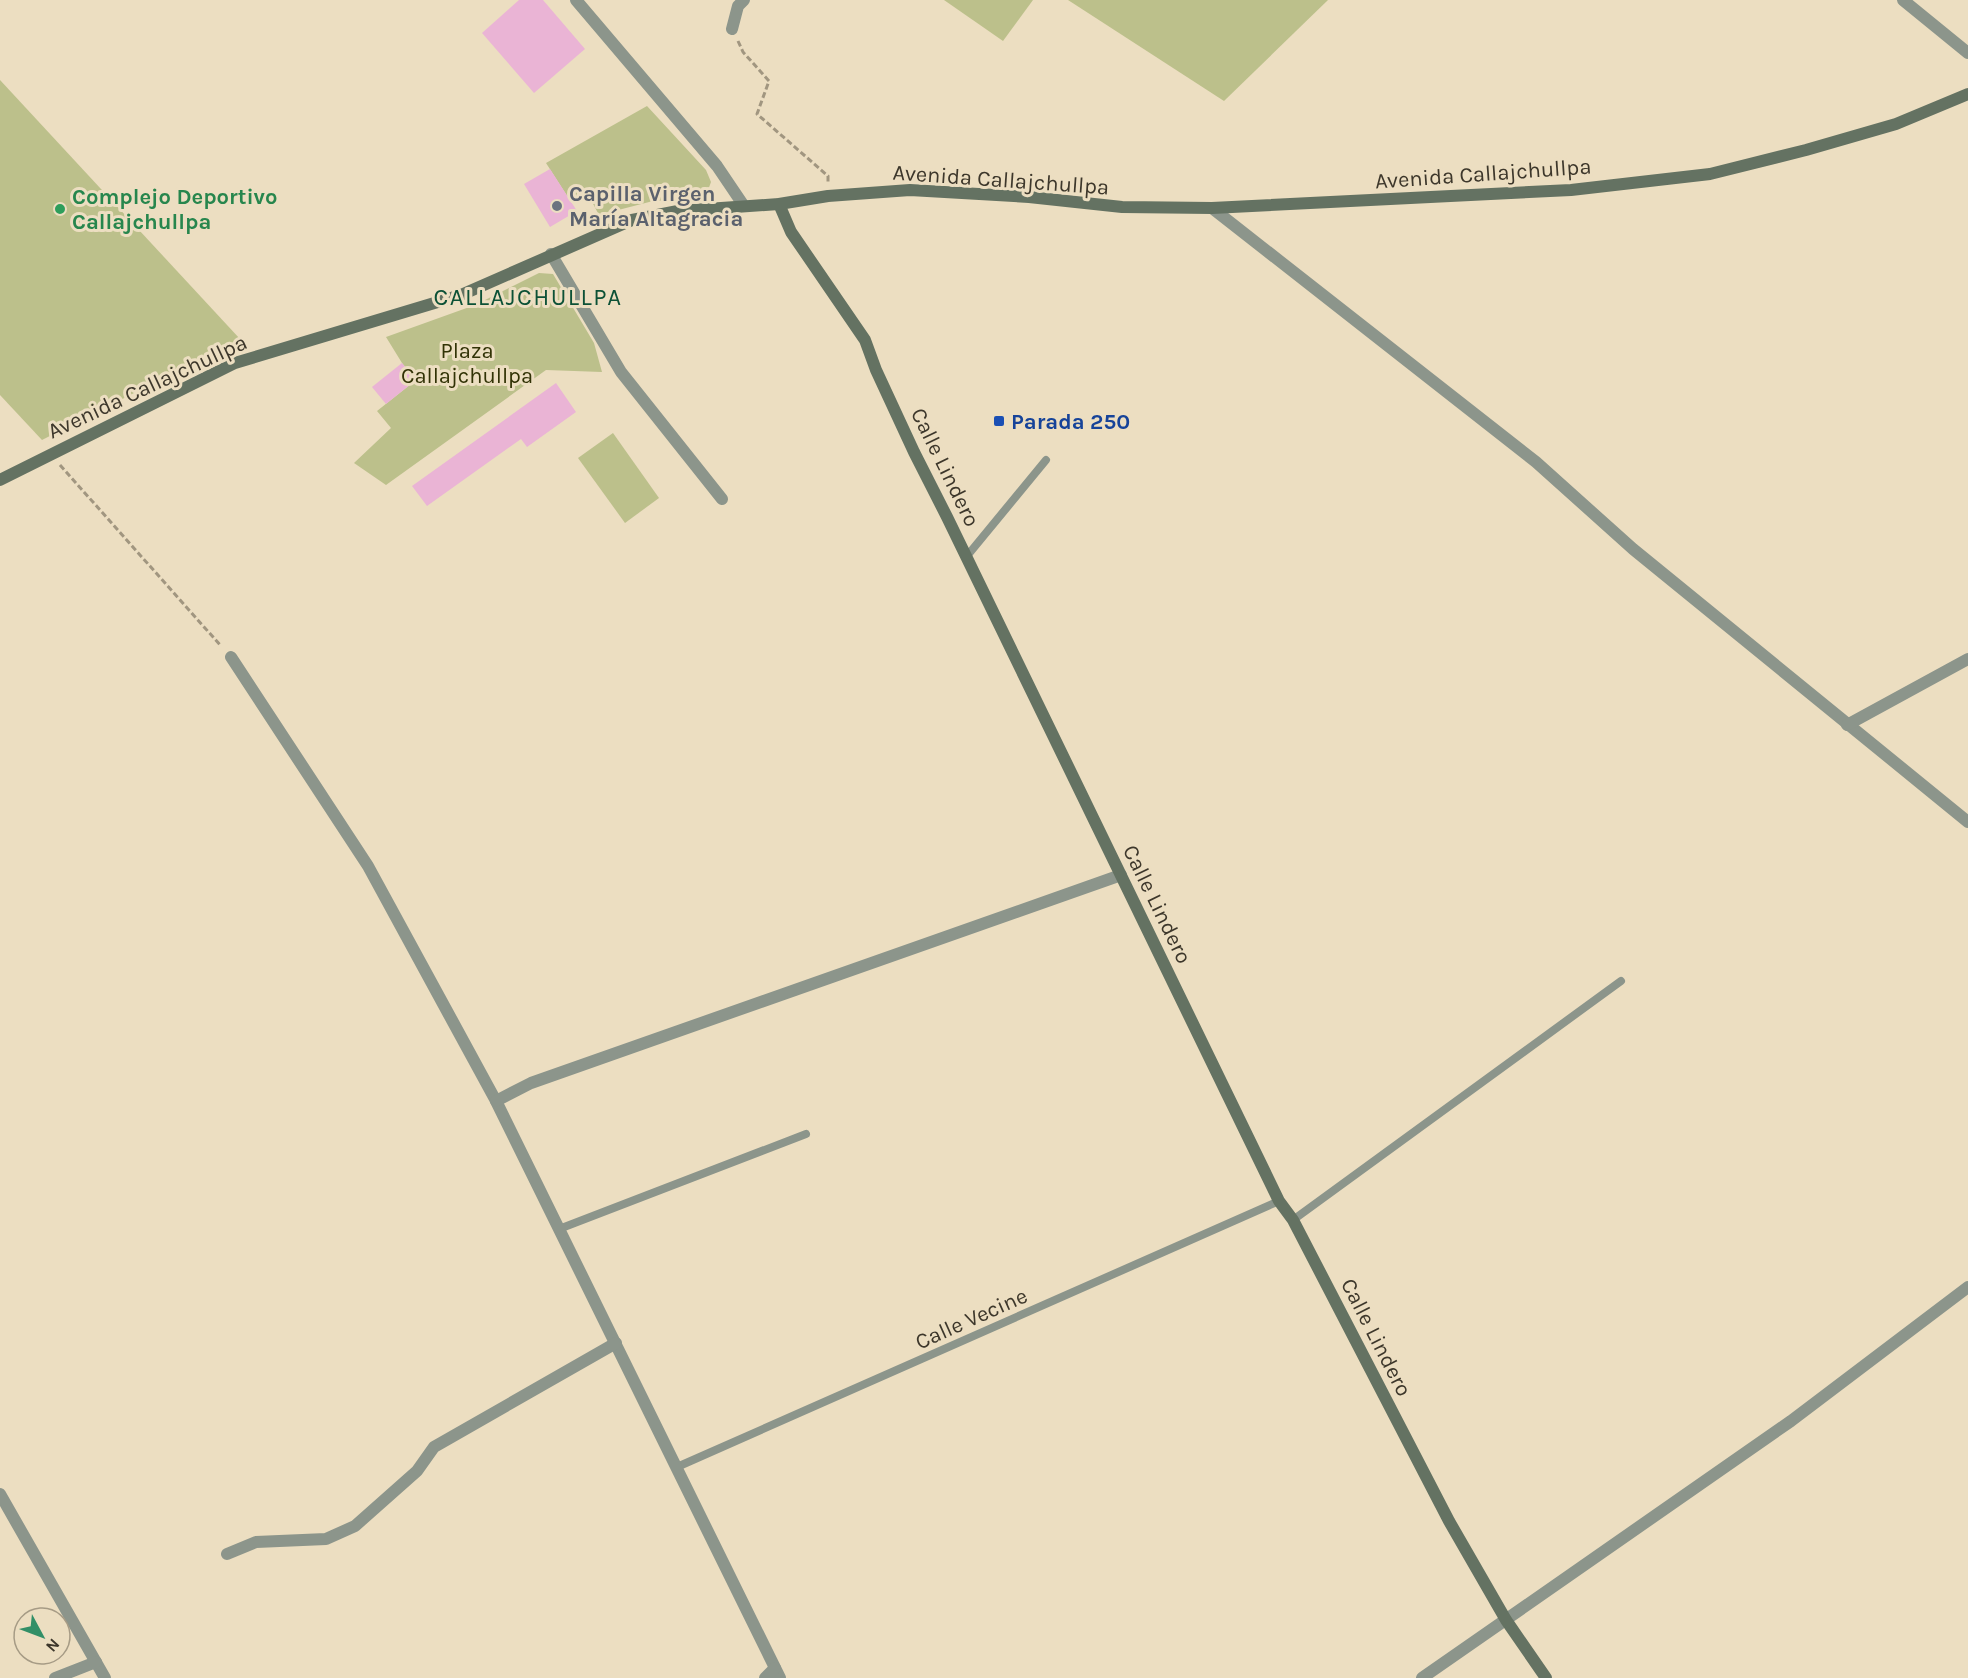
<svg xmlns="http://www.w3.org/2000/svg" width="1968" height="1678" font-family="Karla,sans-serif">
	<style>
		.green { fill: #bcc08b }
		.building { fill: #eab4d5 }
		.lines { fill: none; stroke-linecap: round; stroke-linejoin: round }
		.path { stroke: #a19680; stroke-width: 3; stroke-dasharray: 6 3; stroke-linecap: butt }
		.lane { stroke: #8c958b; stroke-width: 8 }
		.street { stroke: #8c958b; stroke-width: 12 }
		.secondary { stroke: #647262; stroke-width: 12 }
		.worship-dot { fill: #6b7280; stroke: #ecdec1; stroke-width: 2 }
		.leisure-dot { fill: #2e9e5b; stroke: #ecdec1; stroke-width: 2 }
		.transit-dot { fill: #1a4fb4; stroke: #ecdec1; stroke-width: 2 }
		.labels { text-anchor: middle; stroke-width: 6; stroke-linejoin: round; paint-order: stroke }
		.street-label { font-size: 22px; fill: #3d372b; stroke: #ecdec1 }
		.worship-label { font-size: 22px; font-weight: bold; fill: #5b616d; stroke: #ecdec1; text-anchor: start }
		.leisure-label { font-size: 22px; font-weight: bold; fill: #27864d; stroke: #ecdec1; text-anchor: start }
		.park-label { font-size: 22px; fill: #313205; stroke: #ecdec1 }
		.transit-label { font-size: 22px; font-weight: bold; fill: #164399; stroke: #ecdec1; text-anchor: start }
		.neighbourhood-label { font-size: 24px; letter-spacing: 1.5px; fill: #0c5136; stroke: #ecdec1 }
	</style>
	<rect width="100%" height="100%" fill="#ecdec1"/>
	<g class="green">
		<path d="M944 0H1033L1003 41Z"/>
		<path d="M1068 0H1328L1224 101Z"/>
		<path d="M0 80 240 339 42 440 0 395Z"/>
		<path d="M647 106 706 170 711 182 707 193 695 199 653 201 599 215 591 200 571 202 546 163Z"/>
		<path d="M539 273 553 274 594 343 602 372 546 370 386 485 354 463 391 428 377 411 416 380 402 363 386 337 475 305Z"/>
		<path d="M613 433 659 498 625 523 578 458Z"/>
	</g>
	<g class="building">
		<path d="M519 0H543L585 49 534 93 482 33Z"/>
		<path d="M550 169 577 211 550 227 524 184Z"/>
		<path d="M402 363 416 380 386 404 372 387Z"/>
		<path d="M556 383 576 412 527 447 521 439 427 506 412 486Z"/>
	</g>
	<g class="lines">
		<g class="path">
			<path d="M738 41 743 52 769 81 757 114 828 176V182"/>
			<path d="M60 465 221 646"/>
		</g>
		<g class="lane">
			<path d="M967 556 1046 460"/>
			<path d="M1293 1220 1621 981"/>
			<path d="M559 1229 806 1134"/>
			<path d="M677 1467 1279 1201"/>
		</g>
		<g class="street">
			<path d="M576 0 717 166 744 206"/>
			<path d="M1903 0 1968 53"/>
			<path d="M732 29 738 6 744 0"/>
			<path d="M1212 208 1536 462 1633 549 1968 822"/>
			<path d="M551 254 621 372 722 499"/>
			<path d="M231 657 368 866 496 1101 780 1678"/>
			<path d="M1847 725 1968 659"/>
			<path d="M496 1101 531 1083 1121 875"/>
			<path d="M0 1494 105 1678"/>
			<path d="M227 1554 256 1542 326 1539 355 1526 417 1471 434 1447 616 1343"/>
			<path d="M55 1678 96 1662"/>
			<path d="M765 1678 775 1668"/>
			<path d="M1422 1678 1791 1421 1968 1287"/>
		</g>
		<g class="secondary">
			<path d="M779 204 791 232 865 340 876 370 914 452 947 517 1279 1201 1293 1220 1449 1521 1506 1620 1546 1678"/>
			<path d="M0 480 235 363 461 295 632 220 678 211 779 204 828 196 910 190 1029 197 1122 207 1212 208 1571 190 1710 174 1806 150 1896 124 1968 94"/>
		</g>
	</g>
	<circle class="worship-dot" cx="557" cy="206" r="6"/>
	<circle class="leisure-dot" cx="60" cy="209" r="6"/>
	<rect class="transit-dot" x="993" y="415" width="12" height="12" rx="3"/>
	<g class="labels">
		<g class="street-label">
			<text transform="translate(1483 173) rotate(-4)" y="8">Avenida Callajchullpa</text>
			<text transform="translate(1001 179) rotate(4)" y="8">Avenida Callajchullpa</text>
			<text transform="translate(147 386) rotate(-25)" y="8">Avenida Callajchullpa</text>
			<text transform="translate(946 467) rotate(64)" y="8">Calle Lindero</text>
			<text transform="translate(1158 904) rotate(64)" y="8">Calle Lindero</text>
			<text transform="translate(971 1318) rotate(-24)" y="8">Calle Vecine</text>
			<text transform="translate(1377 1337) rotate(63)" y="8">Calle Lindero</text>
		</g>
		<g class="worship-label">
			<text x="569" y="201">Capilla Virgen<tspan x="569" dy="25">María Altagracia</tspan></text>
		</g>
		<g class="leisure-label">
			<text x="72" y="204">Complejo Deportivo<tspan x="72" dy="25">Callajchullpa</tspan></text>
		</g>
		<g class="park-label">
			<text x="467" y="358">Plaza<tspan x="467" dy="25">Callajchullpa</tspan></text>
		</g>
		<g class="transit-label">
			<text x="1011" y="429">Parada 250</text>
		</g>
		<g class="neighbourhood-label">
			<text x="528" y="305">CALLAJCHULLPA</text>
		</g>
	</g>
	<g transform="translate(42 1636) rotate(131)"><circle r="28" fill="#ecdec1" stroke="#a69b85" stroke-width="1.5"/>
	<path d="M0-4.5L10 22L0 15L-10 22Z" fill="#328f67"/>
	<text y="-9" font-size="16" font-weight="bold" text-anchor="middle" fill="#3d372b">N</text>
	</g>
</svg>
